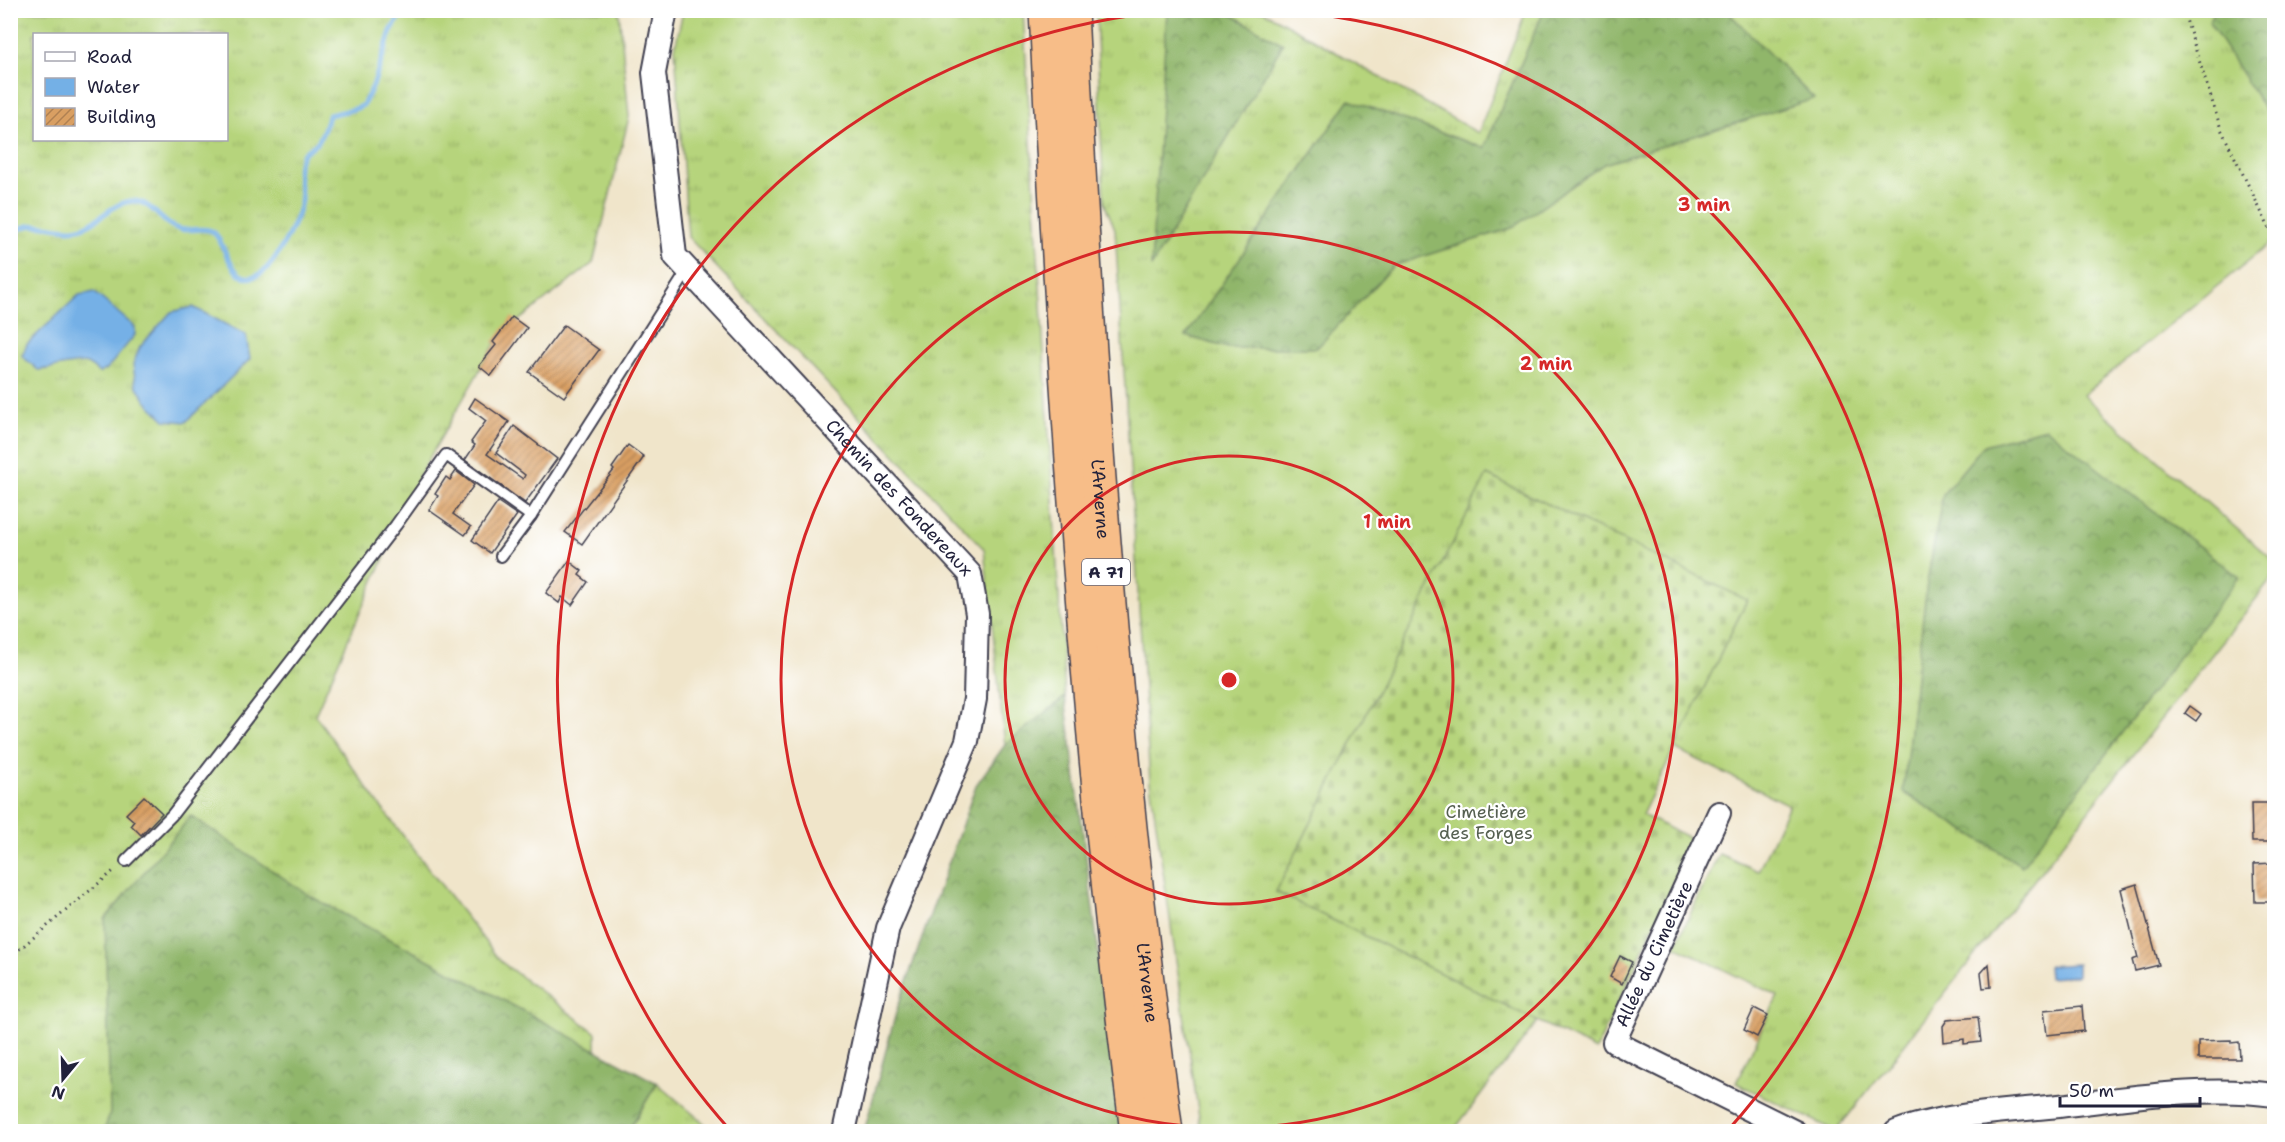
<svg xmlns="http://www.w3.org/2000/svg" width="2285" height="1142" font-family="'Shantell Sans',sans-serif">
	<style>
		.grass { fill: url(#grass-tufts); stroke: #6c7b5b; stroke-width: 1.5; fill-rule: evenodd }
		.forest { fill: url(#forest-crowns); stroke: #596c53; stroke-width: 1.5 }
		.cemetery { fill: url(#cemetery-stones); stroke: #6c7b5b; stroke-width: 1.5 }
		.water { fill: #74b0e6; stroke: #4b6990; stroke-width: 1.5 }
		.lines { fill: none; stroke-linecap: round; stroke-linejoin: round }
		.stream { stroke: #74b0e6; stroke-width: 5 }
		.building { fill: url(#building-hatch) }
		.service-casing { stroke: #413f50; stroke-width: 14 }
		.minor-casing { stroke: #413f50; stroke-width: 26 }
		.motorway-casing { stroke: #413f50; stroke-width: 36 }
		.path { stroke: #413f50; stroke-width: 3; stroke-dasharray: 1.5 4.5; stroke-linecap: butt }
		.service { stroke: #fff; stroke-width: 10 }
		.minor { stroke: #fff; stroke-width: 22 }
		.motorway { stroke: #f7bd88; stroke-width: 33 }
		.ring { fill: none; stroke: #d62828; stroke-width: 3 }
		.labels { text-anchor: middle; stroke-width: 4.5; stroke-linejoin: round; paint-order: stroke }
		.shield { fill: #fff; stroke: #646476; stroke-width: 1.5 }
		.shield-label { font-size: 16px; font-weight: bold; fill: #22223b }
		.street-label { font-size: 18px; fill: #22223b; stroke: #fff }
		.park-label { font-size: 18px; fill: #566051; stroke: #fff }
		.centre { fill: #d62828; stroke: #fff; stroke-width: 3 }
		.ring-label { font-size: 18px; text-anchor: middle; font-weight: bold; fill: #d62828; stroke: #fff; stroke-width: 4.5; stroke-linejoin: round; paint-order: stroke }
	</style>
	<defs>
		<pattern id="grass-tufts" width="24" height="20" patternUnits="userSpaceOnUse" patternTransform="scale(1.5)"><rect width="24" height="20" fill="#b6d47b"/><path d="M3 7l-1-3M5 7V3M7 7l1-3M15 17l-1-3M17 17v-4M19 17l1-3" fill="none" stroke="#9cb66b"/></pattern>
		<pattern id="forest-crowns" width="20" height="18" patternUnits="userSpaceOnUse" patternTransform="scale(1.5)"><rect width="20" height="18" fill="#90b66b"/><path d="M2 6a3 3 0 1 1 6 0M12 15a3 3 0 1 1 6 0" fill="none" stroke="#759459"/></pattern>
		<pattern id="cemetery-stones" width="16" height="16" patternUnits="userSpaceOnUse" patternTransform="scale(1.5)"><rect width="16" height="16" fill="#b6d47b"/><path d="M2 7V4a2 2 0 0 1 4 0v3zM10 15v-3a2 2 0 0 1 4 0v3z" fill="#9cb66b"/></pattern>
		<pattern id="building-hatch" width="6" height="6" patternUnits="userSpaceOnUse" patternTransform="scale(1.5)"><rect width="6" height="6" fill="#d99f62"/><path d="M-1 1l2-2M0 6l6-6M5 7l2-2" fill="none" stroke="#b08152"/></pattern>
	</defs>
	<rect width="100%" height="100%" fill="#fff"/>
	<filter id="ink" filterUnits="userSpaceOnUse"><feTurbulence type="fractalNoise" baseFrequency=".0167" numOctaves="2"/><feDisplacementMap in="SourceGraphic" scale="12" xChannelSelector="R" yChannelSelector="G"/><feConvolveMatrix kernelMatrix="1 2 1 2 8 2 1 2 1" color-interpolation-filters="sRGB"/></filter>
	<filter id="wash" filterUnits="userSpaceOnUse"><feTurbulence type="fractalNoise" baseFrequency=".008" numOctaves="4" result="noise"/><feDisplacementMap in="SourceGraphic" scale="24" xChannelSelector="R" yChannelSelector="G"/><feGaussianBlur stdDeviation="1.35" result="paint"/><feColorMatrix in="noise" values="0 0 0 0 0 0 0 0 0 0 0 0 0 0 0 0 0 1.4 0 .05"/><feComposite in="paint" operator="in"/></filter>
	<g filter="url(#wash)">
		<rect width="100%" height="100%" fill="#f0e5ca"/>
		<g class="grass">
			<path d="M10 11H619L629 117 593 263 500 335 424 467 315 715 381 807 500 961 596 1033 597 1131H11ZM34 34H226V140H34Z"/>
			<path d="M683 11H1023L1065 697 1005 745 984 549 688 237 675 48Z"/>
			<path d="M1096 11H1263L1478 133 1526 11H2274V240L2083 395 2274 561V576L1836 1131 1736 1083 1778 996 1675 946 1719 854 1758 871 1789 805 1674 748 1747 600 1276 892 1538 1021 1453 1131H1201L1150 782 1115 229 1104 202Z"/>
			<path d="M657 1083 713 1131 628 1132Z"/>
		</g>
		<g class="forest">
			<path d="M1167 11H1225L1283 44 1151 267Z"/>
			<path d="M1544 11H1727L1814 99 1604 164 1512 228 1393 266 1317 348H1228L1186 336 1349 100 1484 148Z"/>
			<path d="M2215 11H2274V104L2265 110 2209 22Z"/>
			<path d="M2045 428 2239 577 2022 866 1903 792 1927 582 1943 494 1984 445Z"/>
			<path d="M1065 697 1122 1131 864 1132 897 1009 976 785 1005 745Z"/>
			<path d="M191 816 312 897 657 1083 628 1131H104L110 1113 105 919Z"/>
		</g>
		<path class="cemetery" d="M1487 475 1747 600 1642 815 1694 840 1596 1050 1276 892Z"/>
		<g class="water">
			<path d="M94 292 135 327V335L107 369 99 373C96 370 91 366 87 364 80 360 49 370 38 370L22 356 27 344 79 295Z"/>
			<path d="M193 307 246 335 250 359 186 422 165 420 146 401 136 385 133 364 140 347 171 312Z"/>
			<path d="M2077 964V976L2049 978 2048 966Z"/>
		</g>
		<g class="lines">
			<path class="stream" d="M10 239C22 215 54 230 73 229 96 228 112 200 135 201 153 203 161 223 176 228 187 233 201 226 212 231 225 238 231 292 260 274 276 264 299 218 301 200 302 188 296 175 299 163 302 151 307 151 316 144 322 138 326 123 329 115L355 109 363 105 373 86 391 31 404 10"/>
		</g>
		<g id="blocks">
			<g class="building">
				<path d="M512 317 527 328 491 376 479 366 496 345 493 342Z"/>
				<path d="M564 325 599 350 564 397 529 372Z"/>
				<path d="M475 398 509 422 487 454 523 479 525 475 496 453 514 426 557 459 525 503 465 460 475 445 471 442 486 421 469 408Z"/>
				<path d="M628 445 644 457 582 544 565 532 614 470 612 468Z"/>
				<path d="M456 471 474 485 453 514 471 527 465 535 429 510 438 496 435 494 446 477 450 480Z"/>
				<path d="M498 502 517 515 490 553 472 540Z"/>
				<path d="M569 561 582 571 579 575 588 582 572 605 562 597 559 603 546 593Z"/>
				<path d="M2190 706 2201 714 2196 721 2185 713Z"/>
				<path d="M144 796 162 813 141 835 131 825 134 821 126 814Z"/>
				<path d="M2251 803H2274V842H2252Z"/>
				<path d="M2274 863V902H2255L2254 864Z"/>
				<path d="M2137 884 2159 965 2135 971 2132 960 2138 958 2121 889Z"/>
				<path d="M1620 956 1632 962 1622 984 1610 977Z"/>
				<path d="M1989 964 1991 987 1983 988 1981 973Z"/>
				<path d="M2082 1006 2084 1031 2047 1035 2044 1010Z"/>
				<path d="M1754 1008 1768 1015 1757 1037 1744 1030Z"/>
				<path d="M1978 1017 1981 1042 1964 1044V1039L1944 1042 1943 1026 1947 1020Z"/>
				<path d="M2231 1040V1043L2239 1042 2240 1059H2198V1041Z"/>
			</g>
		</g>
	</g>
	<g filter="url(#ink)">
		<use href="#blocks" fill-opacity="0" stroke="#413f50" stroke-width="1.5"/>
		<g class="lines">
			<g class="service-casing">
				<g id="service">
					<path d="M501 556 531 516 688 270"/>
					<path d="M126 861 172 815 396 525 446 455 531 516"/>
				</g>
			</g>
			<g class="minor-casing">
				<g id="minor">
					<path id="s1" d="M666 10 654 73 675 256 970 574 977 614 975 699 967 741 888 928 844 1132"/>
					<path d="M1719 813 1614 1042 1795 1132"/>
					<path d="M1896 1132C1942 1114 2009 1111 2059 1106 2131 1098 2203 1085 2274 1095"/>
				</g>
			</g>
			<g class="motorway-casing">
				<g id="motorway">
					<path d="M1046 10C1064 385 1089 759 1137 1132"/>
					<path id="s2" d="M1071 10C1088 385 1116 760 1166 1132"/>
				</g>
			</g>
			<g class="path">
				<path d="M2183 10 2221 129 2274 238"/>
				<path d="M10 957 116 869"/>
			</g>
			<use href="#service" class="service"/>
			<use href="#minor" class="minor"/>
			<use href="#motorway" class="motorway"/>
		</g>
	</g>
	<g class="ring">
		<circle cx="1229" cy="680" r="224"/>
		<circle cx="1229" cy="680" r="448"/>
		<path d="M730 1130A672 672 0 0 1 1170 11M1288 11A672 672 0 0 1 1728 1130"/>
	</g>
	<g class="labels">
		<rect class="shield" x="1082" y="559" width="48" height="26" rx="4.5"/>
		<g class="shield-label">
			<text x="1106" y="578">A 71</text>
		</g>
		<g class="street-label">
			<text dy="6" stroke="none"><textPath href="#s1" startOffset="578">Chemin des Fondereaux</textPath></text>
			<text dy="6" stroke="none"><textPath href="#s2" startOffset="490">L'Arverne</textPath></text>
			<text transform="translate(1654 954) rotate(-65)" y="6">Allée du Cimetière</text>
			<text dy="6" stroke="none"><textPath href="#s2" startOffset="976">L'Arverne</textPath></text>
		</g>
		<g class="park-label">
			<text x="1486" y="818">Cimetière<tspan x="1486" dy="21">des Forges</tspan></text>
		</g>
	</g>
	<circle cx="1229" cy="680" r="9" class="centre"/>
	<g class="ring-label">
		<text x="1704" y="211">3 min</text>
		<text x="1546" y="370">2 min</text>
		<text x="1387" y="528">1 min</text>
	</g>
	<rect width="2285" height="1142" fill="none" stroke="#fff" stroke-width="36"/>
	<rect x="33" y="33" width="195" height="108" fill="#ffffff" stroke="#a7a7b1" stroke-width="1.5"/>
	<rect x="45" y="52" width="30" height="9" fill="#ffffff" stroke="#a7a7b1" stroke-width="1.5"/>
	<text x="87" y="63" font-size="18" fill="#22223b">Road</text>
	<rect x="45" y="78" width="30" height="18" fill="#74b0e6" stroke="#a7a7b1" stroke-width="1.5"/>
	<text x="87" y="93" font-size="18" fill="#22223b">Water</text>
	<rect x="45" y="108" width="30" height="18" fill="url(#building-hatch)" stroke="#a7a7b1" stroke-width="1.5"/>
	<text x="87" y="123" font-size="18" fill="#22223b">Building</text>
	<g transform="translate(63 1079) rotate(199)" stroke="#ffffff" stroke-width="4.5" paint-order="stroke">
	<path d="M0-4.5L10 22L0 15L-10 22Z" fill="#22223b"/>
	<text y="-9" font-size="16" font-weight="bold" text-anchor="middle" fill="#22223b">N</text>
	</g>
	<path d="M2060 1097v9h140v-9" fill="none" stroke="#22223b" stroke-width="3"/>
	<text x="2069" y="1097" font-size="18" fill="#22223b" stroke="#ffffff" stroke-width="4.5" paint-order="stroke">50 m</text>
</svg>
